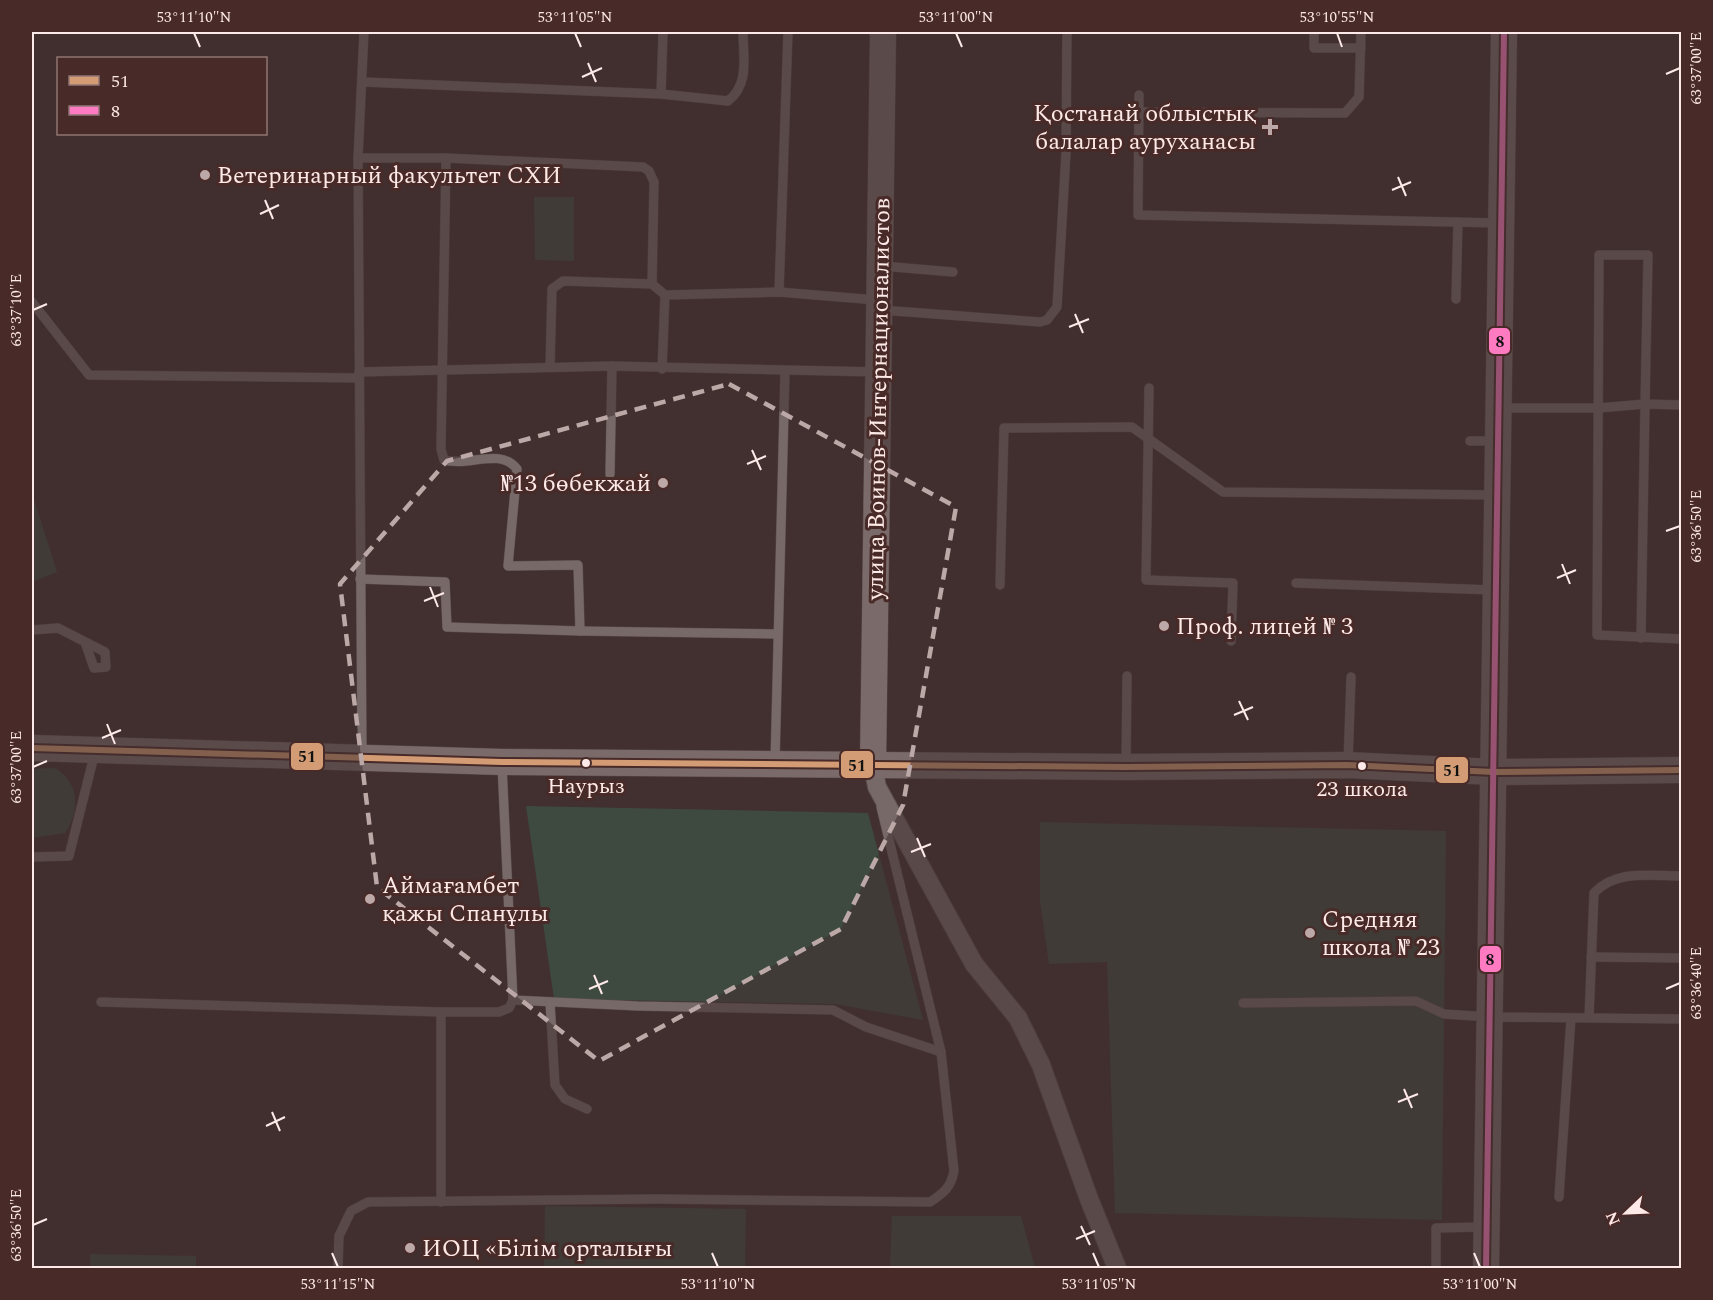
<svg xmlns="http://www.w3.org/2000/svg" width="1713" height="1300" font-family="Spectral,serif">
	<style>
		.green { fill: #3e4a40 }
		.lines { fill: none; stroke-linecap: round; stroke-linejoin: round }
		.lane-casing { stroke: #5a4c4a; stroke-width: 10 }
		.street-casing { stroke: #5a4c4a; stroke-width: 20 }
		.secondary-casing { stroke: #5a4c4a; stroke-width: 27 }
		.lane { stroke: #766968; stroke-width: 9 }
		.street { stroke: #766968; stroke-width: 18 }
		.secondary { stroke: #7a6b6a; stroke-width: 26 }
		.bus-1-casing { stroke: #482a28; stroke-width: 10 }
		.bus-2-casing { stroke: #482a28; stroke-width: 10 }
		.bus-1 { stroke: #d39c74; stroke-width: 6 }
		.bus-2 { stroke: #fe7ac1; stroke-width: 6 }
		.marked { fill: none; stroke: #bba8a7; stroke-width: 4.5; stroke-dasharray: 12 8; stroke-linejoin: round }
		.ticks { fill: none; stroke: #fde9e7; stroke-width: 2 }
		.poi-dot { fill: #bba8a7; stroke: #482a28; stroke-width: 2 }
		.bus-dot { fill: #fde9e7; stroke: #482a28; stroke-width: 2 }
		.labels { text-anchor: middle; stroke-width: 6; stroke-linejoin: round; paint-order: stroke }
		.bus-label { font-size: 22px; fill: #fde9e7; stroke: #482a28 }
		.poi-label { font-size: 24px; fill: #fde9e7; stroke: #482a28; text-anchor: start }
		.street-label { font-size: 24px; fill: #fde9e7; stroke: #482a28 }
		.line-badge { stroke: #482a28; stroke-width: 2 }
		.pale-badge-label { font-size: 16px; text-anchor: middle; font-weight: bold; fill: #111 }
		.neatline { fill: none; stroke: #fde9e7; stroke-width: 2 }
		.ticks-label { font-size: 15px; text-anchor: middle; fill: #fde9e7 }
	</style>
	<rect width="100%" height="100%" fill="#41302f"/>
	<g class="green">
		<path d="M534 197H574V261L535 260Z"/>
		<path d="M32 493 57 572 32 582Z"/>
		<path d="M55 768C80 783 80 811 65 833L32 838V769Z"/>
		<path d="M526 806 868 813 923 1020 835 1004 554 999Z"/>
		<path d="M1040 822 1446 831 1442 1220 1115 1213 1107 962 1049 964 1040 901Z"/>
		<path d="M545 1206 746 1209 745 1268H544Z"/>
		<path d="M892 1216H1021L1035 1268H890Z"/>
		<path d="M90 1254 196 1256V1268H90Z"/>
	</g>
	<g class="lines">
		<g class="lane-casing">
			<g id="lane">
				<path d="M1314 32V48H1361"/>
				<path d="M363 82 661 94 728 101C750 84 743 57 743 32"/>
				<path d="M661 94 663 32"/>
				<path d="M1139 95 1138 215 1499 223"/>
				<path d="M1139 112 1345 113 1359 97 1361 32"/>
				<path d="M358 158H446L643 167 649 171 654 182 652 284 665 295 779 292 876 300"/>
				<path d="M882 266 953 272"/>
				<path d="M779 292 788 32"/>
				<path d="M1456 299 1458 222"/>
				<path d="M32 302 89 375 359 378"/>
				<path d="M881 310 1040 322 1047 320 1057 307 1066 153 1067 32"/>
				<path d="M550 367 552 289 563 281 652 284"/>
				<path d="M662 369 665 295"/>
				<path d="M359 372 612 366 878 372"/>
				<path d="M1149 388 1146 580 1233 583 1231 641"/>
				<path d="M1501 408H1598L1645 404 1648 255H1599L1597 635 1682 639"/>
				<path d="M1470 441H1496"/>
				<path d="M610 474 612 366"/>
				<path d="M360 579 445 582 447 627 580 631 578 565 508 566 517 469C500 447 468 467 444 460L441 449 446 158"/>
				<path d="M1296 583 1494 590"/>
				<path d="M1000 585 1004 428 1132 427 1223 492 1497 495"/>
				<path d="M32 630 58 628 105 652 106 667 94 668 85 642"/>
				<path d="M580 631 778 634"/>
				<path d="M1641 638 1645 404 1682 405"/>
				<path d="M362 755 358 158 364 32"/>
				<path d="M775 762 785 372"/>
				<path d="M1348 763 1351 677"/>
				<path d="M1126 765 1127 676"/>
				<path d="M32 857 69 856 95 752"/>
				<path d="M1591 957 1682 958"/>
				<path d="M513 1000 638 1006 833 1010 866 1027 941 1052"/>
				<path d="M101 1002 441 1012H499L509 1008 513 1000 502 765"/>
				<path d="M550 1002 555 1085 565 1099 587 1109"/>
				<path d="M1243 1003 1416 1001 1444 1014 1490 1017 1682 1019"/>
				<path d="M441 1012V1202"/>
				<path d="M1589 1018 1594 893C1616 869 1651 876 1682 876"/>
				<path d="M1559 1197 1571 1018"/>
				<path d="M338 1268 339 1236 351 1211 368 1202 657 1199 930 1202C944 1193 951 1187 954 1171L941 1052 881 807"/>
				<path d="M1436 1268V1228L1484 1227"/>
			</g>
		</g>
		<g class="street-casing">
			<path id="street" d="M873 766 877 787 974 964 1018 1018 1041 1065 1089 1199 1117 1268"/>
		</g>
		<g class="secondary-casing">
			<g id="secondary">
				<path d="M32 748 502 762 1126 767 1347 765 1494 772 1682 770"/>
				<path d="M873 766 883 32"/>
				<path d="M1486 1268 1504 32"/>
			</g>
		</g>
		<use href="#lane" class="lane"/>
		<use href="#street" class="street"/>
		<use href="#secondary" class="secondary"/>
		<g class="bus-1-casing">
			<path id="bus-1" d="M32 748 502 762 1126 767 1347 765 1494 772 1682 770"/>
		</g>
		<g class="bus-2-casing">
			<path id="bus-2" d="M1486 1268 1504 32"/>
		</g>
		<use href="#bus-1" class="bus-1"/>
		<use href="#bus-2" class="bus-2"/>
	</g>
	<path d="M0 0H1713V1300H0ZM729 384 956 507 903 805 841 929 599 1061 377 887 340 584 447 461Z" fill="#41302f" fill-opacity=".55" fill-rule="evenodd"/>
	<path class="marked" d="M729 384 956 507 903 805 841 929 599 1061 377 887 340 584 447 461Z"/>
	<path class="ticks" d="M194 33 200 47M575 33 581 47M956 33 962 47M1337 33 1342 47M588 63 596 82M1666 74 1680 68M582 77 602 68M1398 177 1406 196M1392 190 1411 182M265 200 273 219M260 214 279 205M33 310 47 304M1075 314 1083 333M1069 327 1089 319M752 450 761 470M747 464 766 456M1666 531 1680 526M1562 564 1570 584M1557 578 1576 570M430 587 438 607M424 601 444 593M1239 701 1248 720M1234 715 1253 707M107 724 115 744M102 738 121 730M33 767 47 761M917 838 925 857M911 852 931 844M594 975 602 994M589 989 608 981M1666 989 1680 983M1404 1089 1412 1108M1398 1102 1418 1094M272 1112 280 1131M266 1126 285 1117M33 1225 47 1219M1081 1226 1090 1245M1076 1239 1095 1231M332 1253 338 1267M712 1253 718 1267M1093 1253 1099 1267M1474 1253 1480 1267"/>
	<g class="poi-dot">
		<path d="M1267 118h6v6h6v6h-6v6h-6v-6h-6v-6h6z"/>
		<circle cx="205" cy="175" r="6"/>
		<circle cx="663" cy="483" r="6"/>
		<circle cx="1164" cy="626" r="6"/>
		<circle cx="370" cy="899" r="6"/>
		<circle cx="1310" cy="933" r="6"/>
		<circle cx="410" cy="1248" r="6"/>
	</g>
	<g class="bus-dot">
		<circle cx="586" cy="763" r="5"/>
		<circle cx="1362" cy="766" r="5"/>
	</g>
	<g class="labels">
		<g class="bus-label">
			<text x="586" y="793">Наурыз</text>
			<text x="1362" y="796">23 школа</text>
		</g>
		<g class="poi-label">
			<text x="1256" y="121" text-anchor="end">Қостанай облыстық<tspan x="1256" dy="28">балалар ауруханасы</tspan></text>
			<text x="217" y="183">Ветеринарный факультет СХИ</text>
			<text x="651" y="491" text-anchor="end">№13 бөбекжай</text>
			<text x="1176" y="634">Проф. лицей № 3</text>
			<text x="382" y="893">Аймағамбет<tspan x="382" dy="28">қажы Спанұлы</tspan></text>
			<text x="1322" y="927">Средняя<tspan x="1322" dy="28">школа № 23</tspan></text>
			<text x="422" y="1256">ИОЦ «Білім орталығы</text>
		</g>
		<g class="street-label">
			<text transform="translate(878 399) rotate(-89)" y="8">улица Воинов-Интернационалистов</text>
		</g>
	</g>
	<g class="line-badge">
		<rect x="1488" y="327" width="23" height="28" rx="6" fill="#fe7ac1"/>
		<rect x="290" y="742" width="34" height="29" rx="6" fill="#d39c74"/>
		<rect x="840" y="750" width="34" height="29" rx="6" fill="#d39c74"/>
		<rect x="1435" y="756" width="34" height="28" rx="6" fill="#d39c74"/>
		<rect x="1479" y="945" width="23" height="28" rx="6" fill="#fe7ac1"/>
	</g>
	<g class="pale-badge-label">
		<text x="1500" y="347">8</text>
		<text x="307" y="762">51</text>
		<text x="857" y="771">51</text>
		<text x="1452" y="776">51</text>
		<text x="1490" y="965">8</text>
	</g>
	<rect width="1713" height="1300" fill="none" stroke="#482a28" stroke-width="66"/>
	<rect x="57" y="57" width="210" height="78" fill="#482a28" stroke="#907674" stroke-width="1.5"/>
	<rect x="69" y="76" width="30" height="9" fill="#d39c74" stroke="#907674" stroke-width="1.5"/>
	<text x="111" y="87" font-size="18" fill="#fde9e7">51</text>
	<rect x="69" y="106" width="30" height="9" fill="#fe7ac1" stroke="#907674" stroke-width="1.5"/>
	<text x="111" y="117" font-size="18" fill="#fde9e7">8</text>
	<g transform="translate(1626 1213) rotate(247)" stroke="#482a28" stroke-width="4.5" paint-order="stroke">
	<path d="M0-4.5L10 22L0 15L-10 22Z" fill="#fde9e7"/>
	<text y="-9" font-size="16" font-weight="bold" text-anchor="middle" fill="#fde9e7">N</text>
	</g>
	<rect x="33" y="33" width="1647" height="1234" class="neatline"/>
	<g class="ticks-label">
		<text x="194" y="22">53°11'10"N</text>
		<text x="575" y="22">53°11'05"N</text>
		<text x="956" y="22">53°11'00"N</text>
		<text x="1337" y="22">53°10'55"N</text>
		<text transform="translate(1696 68) rotate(-90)" y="5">63°37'00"E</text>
		<text transform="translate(16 310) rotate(-90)" y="5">63°37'10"E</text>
		<text transform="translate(1696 526) rotate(-90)" y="5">63°36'50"E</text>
		<text transform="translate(16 767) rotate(-90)" y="5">63°37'00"E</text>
		<text transform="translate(1696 983) rotate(-90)" y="5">63°36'40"E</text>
		<text transform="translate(16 1225) rotate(-90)" y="5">63°36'50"E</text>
		<text x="338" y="1289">53°11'15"N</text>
		<text x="718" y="1289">53°11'10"N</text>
		<text x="1099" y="1289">53°11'05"N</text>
		<text x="1480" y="1289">53°11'00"N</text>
	</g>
</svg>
